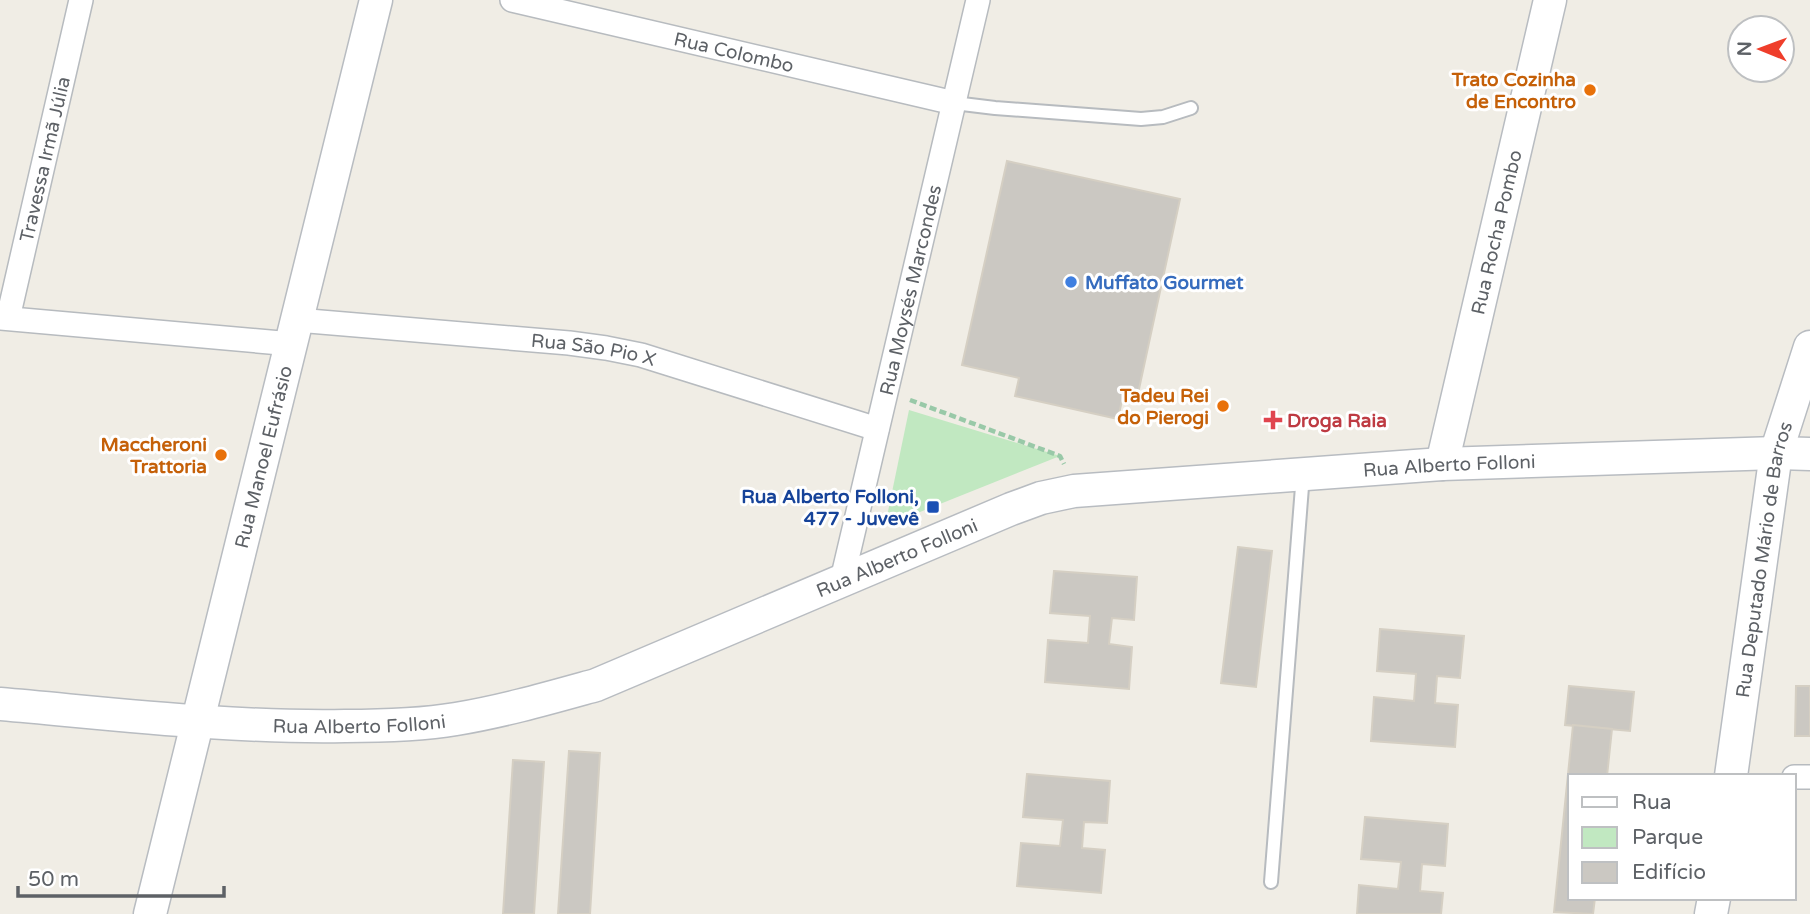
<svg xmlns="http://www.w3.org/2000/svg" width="1810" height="914" font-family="'Varela Round',sans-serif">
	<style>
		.green { fill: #c1e8c1 }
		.building { fill: #cbc8c2; stroke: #d5cfc3; stroke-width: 2 }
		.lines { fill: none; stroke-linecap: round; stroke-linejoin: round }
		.lane-casing { stroke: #b7bbbf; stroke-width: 16 }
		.street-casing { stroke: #b7bbbf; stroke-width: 26 }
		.secondary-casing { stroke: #b8bcc1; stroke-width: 35 }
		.path { stroke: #99c9a8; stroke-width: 4.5; stroke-dasharray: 7 3.5; stroke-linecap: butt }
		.lane { stroke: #fff; stroke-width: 12 }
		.street { stroke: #fff; stroke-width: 23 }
		.secondary { stroke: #fff; stroke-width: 32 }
		.food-dot { fill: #e8710a; stroke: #fff; stroke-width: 2.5 }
		.shop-dot { fill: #3f7fe0; stroke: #fff; stroke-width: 2.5 }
		.health-dot { fill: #e0444e; stroke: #fff; stroke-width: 2.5 }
		.transit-dot { fill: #1a4fb4; stroke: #fff; stroke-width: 2.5 }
		.labels { text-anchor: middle; stroke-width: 6; stroke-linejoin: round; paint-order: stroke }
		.street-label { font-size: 19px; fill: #5d6166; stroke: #fff }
		.food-label { font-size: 19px; font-weight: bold; fill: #c56008; stroke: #fff; text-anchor: end }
		.shop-label { font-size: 19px; font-weight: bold; fill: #366cbe; stroke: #fff; text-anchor: start }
		.health-label { font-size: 19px; font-weight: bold; fill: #be3a42; stroke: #fff; text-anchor: start }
		.transit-label { font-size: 19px; font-weight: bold; fill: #164399; stroke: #fff; text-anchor: end }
	</style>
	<rect width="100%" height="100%" fill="#f0ede5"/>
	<path class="green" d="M909 410 1060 456 885 526Z"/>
	<g class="building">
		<path d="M1007 161 1180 199 1136 403 1122 400 1118 419 1015 396 1019 378 962 365Z"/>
		<path d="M1238 547 1272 551 1256 687 1221 683Z"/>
		<path d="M1054 571 1137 577 1134 620 1112 618 1109 644 1132 647 1129 689 1045 682 1048 640 1088 643 1090 616 1050 613Z"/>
		<path d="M1380 629 1464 636 1460 678 1437 676 1435 703 1458 705 1455 747 1371 741 1374 697 1414 701 1416 674 1377 671Z"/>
		<path d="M1569 686 1634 692 1630 731 1565 725Z"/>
		<path d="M1796 686H1810V736H1795Z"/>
		<path d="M1573 725 1612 729 1607 776H1570V898H1595L1593 914 1554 912Z"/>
		<path d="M569 751 600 753 590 914H558Z"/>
		<path d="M513 760 544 762 534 914H503Z"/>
		<path d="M1027 774 1110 781 1107 823 1084 822 1082 848 1105 850 1101 893 1017 886 1021 843 1060 846 1063 820 1023 817Z"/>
		<path d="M1365 817 1448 824 1445 866 1422 864 1420 891 1443 893 1441 914H1357L1359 885 1398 889 1401 862 1361 859Z"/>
	</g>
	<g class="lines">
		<g class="lane-casing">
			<g id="lane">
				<path d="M954 103 995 108 1141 119 1163 117 1191 108"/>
				<path d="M1271 882 1303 474"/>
			</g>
		</g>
		<g class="street-casing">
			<g id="street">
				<path id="s1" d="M512 0 954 103"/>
				<path d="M0 318 292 344"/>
				<path id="s2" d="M8 318 81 0"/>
				<path id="s3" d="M297 320 569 343 606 348 641 355 877 429"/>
				<path id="s4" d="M842 580 978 0"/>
				<path d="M1794 777H1810"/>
			</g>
		</g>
		<g class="secondary-casing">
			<g id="secondary">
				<path id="s5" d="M1442 464 1550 0"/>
				<path id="s6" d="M0 704C115 714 230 728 345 726 382 726 420 725 456 719 504 711 549 698 596 685L1011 509 1041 498 1074 491 1442 464 1776 453 1810 454"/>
				<path id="s7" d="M1731 776 1776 453 1810 347"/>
				<path id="s8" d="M150 914 376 0"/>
				<path d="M1711 914 1714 898"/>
			</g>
		</g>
		<path class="path" d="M910 400 1060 456 1064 464"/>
		<use href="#lane" class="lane"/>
		<use href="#street" class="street"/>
		<use href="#secondary" class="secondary"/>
	</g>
	<g class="food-dot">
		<circle cx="1590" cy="90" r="7"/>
		<circle cx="1223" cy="406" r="7"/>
		<circle cx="221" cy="455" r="7"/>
	</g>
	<circle class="shop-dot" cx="1071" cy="282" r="7"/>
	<path class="health-dot" d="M1269.5 409.5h7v7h7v7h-7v7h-7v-7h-7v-7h7z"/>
	<rect class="transit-dot" x="926" y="500" width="14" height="14" rx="3.5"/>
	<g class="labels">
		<g class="street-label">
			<text dy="7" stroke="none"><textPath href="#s1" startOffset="228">Rua Colombo</textPath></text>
			<text dy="7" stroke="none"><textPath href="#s2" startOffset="163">Travessa Irmã Júlia</textPath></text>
			<text dy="7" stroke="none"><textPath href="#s5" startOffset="238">Rua Rocha Pombo</textPath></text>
			<text dy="7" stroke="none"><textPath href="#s4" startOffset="298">Rua Moysés Marcondes</textPath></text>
			<text dy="7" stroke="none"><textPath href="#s3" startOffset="298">Rua São Pio X</textPath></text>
			<text dy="7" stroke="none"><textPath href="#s8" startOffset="471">Rua Manoel Eufrásio</textPath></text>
			<text dy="7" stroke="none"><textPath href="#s6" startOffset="1494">Rua Alberto Folloni</textPath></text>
			<text dy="7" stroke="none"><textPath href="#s6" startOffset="928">Rua Alberto Folloni</textPath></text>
			<text dy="7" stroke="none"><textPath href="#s7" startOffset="219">Rua Deputado Mário de Barros</textPath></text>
			<text dy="7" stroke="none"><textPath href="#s6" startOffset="360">Rua Alberto Folloni</textPath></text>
		</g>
		<g class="food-label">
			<text x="1576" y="86">Trato Cozinha<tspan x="1576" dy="22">de Encontro</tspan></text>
			<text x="1209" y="402">Tadeu Rei<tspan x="1209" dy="22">do Pierogi</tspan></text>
			<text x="207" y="451">Maccheroni<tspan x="207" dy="22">Trattoria</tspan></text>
		</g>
		<g class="shop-label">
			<text x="1085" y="289">Muffato Gourmet</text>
		</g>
		<g class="health-label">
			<text x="1287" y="427">Droga Raia</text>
		</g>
		<g class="transit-label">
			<text x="919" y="503">Rua Alberto Folloni,<tspan x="919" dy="22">477 - Juvevê</tspan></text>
		</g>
	</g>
	<rect x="1568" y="774" width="228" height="126" fill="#ffffff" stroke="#bec0c2" stroke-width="2"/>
	<rect x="1582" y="797" width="35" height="10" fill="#ffffff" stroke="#bec0c2" stroke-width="2"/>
	<text x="1632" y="809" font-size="21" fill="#5d6166">Rua</text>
	<rect x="1582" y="827" width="35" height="21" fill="#c1e8c1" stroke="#bec0c2" stroke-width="2"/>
	<text x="1632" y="844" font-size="21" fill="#5d6166">Parque</text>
	<rect x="1582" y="862" width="35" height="21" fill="#cbc8c2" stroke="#bec0c2" stroke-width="2"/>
	<text x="1632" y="879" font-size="21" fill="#5d6166">Edifício</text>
	<g transform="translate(1761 49) rotate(271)"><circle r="33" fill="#ffffff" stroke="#bec0c2" stroke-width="2"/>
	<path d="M0-5L12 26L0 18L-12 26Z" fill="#ef3e2b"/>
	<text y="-10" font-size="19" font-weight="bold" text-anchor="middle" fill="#5d6166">N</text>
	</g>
	<path d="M18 886v10h206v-10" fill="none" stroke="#5d6166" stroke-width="3.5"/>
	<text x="28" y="886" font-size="21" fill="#5d6166" stroke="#ffffff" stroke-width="5" paint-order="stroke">50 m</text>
</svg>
